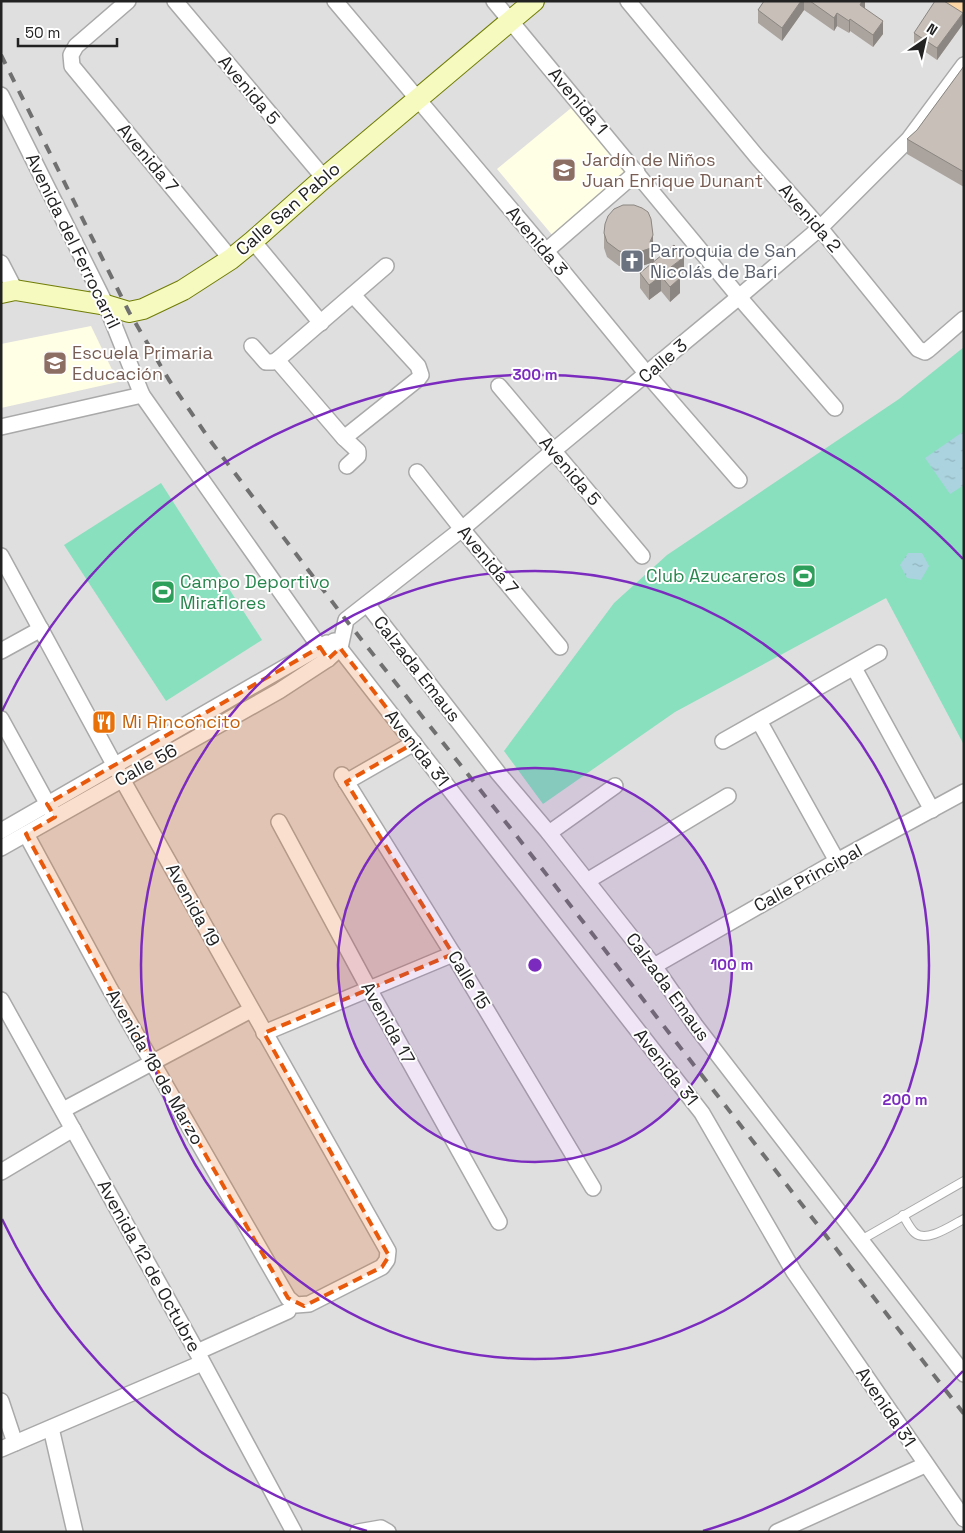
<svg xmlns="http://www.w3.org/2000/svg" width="965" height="1533" font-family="'Space Grotesk',sans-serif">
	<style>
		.residential { fill: #e0dfdf }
		.education { fill: #ffffe5 }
		.pitch { fill: #88e0be }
		.water { fill: url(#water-ripples) }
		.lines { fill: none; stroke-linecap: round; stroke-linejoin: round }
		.lane-casing { stroke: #a9a9a9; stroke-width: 10 }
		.street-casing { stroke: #a9a9a9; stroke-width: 18 }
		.secondary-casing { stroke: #707d05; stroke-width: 22 }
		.primary-casing { stroke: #a06b00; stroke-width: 25 }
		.lane { stroke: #fff; stroke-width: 8 }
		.street { stroke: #fff; stroke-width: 15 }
		.secondary { stroke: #f7fabf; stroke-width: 20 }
		.primary { stroke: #fcd6a4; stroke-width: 22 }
		.rail { stroke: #707070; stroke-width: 4; stroke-dasharray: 10 10; stroke-linecap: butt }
		.wall { fill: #aba49e }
		.shaded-wall { fill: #8b8681 }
		.building { fill: #c7bfb8; stroke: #8b8681 }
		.marked { fill: #e8590c; fill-opacity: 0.2; stroke: #e8590c; stroke-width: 4; stroke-dasharray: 10 6; stroke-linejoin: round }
		.ring { fill: none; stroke: #7b2cbf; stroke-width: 2.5 }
		.labels { text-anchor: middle; stroke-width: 4; stroke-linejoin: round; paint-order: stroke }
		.street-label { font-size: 18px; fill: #222; stroke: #fff }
		.education-label { font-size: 18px; fill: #785e54; stroke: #fff; text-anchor: start }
		.worship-label { font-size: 18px; fill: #5b616d; stroke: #fff; text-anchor: start }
		.leisure-label { font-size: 18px; fill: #27864d; stroke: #fff; text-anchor: end }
		.food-label { font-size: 18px; fill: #c56008; stroke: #fff; text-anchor: start }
		.centre { fill: #7b2cbf; stroke: #fff; stroke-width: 2.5 }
		.ring-label { font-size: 15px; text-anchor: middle; font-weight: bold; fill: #7b2cbf; stroke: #fff; stroke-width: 4; stroke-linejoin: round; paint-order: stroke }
	</style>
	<defs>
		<pattern id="water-ripples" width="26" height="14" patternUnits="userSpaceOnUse" patternTransform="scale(1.25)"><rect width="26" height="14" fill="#aad3df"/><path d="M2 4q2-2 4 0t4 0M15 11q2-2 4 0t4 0" fill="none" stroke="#92b5bf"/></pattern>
	</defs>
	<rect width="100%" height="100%" fill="#f2efe9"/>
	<rect class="residential" x="1" y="1" width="963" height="1531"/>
	<g class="education">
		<path d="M576 104 631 171 553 236 497 169Z"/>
		<path d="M91 326 118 382 1 408V344Z"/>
	</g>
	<g class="pitch">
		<path d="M964 347V745L886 598 675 712 543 804 504 751 614 603 667 555 899 399Z"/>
		<path d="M161 483 262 640 166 701 64 545Z"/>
	</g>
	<g class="water">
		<path d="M964 431V485L950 494 925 458Z"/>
		<path d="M908 553H922L929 566 921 580 907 578 900 565Z"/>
	</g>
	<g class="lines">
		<g class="lane-casing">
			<g id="lane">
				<path d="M903 1215C906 1220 910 1229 915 1233 927 1243 952 1225 964 1219"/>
				<path d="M861 1240 964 1181"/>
			</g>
		</g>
		<g class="street-casing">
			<g id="street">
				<path d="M128 1 76 46 71 55 72 66 231 259"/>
				<path d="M175 1 324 178"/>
				<path d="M335 1 546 251 647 374 739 480"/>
				<path d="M494 1 739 297 835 408"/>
				<path d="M628 1 758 158 820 228 918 349 925 352 928 350 964 319"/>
				<path d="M1 95 106 305 142 395 328 659"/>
				<path d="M253 241 321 323"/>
				<path d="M546 251 637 172"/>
				<path d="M1 263 15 290"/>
				<path d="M252 346 266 362H273L277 360 386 266"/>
				<path d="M277 360 344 438 358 451V456L347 466"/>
				<path d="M499 386 642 556"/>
				<path d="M1 427 142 395"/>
				<path d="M344 438 418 379 421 375 418 366 353 295"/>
				<path d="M417 472 462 529 560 647"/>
				<path d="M1 556 122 779 388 1251 387 1260 382 1267 309 1304 296 1305 288 1298 110 989 26 834"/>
				<path d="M367 604 499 774 549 833 654 966 695 1025 964 1374"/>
				<path d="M334 641 702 1113 794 1272 964 1519"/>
				<path d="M1 651 41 629"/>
				<path d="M854 668 932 810"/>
				<path d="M1 719 52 812"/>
				<path d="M759 721 837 861"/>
				<path d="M723 741 879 653"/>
				<path d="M342 775 453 954 593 1188"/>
				<path d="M346 782 414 743"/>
				<path d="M279 822 369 989 499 1222"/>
				<path d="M1 831 327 643"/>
				<path d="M549 833 615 786"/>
				<path d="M1 848 279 691 328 659 340 648 346 620 462 529 553 451 739 297 820 228 909 139 964 65"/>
				<path d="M587 881 728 796"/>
				<path d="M654 966 837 861 964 792"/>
				<path d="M1 1000 197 1352 294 1532"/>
				<path d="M264 1033 453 954"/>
				<path d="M63 1110 251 1010"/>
				<path d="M1 1172 73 1129"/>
				<path d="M197 1352 288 1311"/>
				<path d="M1 1401 15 1443"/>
				<path d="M51 1428 75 1532"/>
				<path d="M1 1449 202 1363"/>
				<path d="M358 1532 381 1528 388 1532"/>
				<path d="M777 1532 925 1465"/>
			</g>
		</g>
		<g class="secondary-casing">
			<path id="secondary" d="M1 293 15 290 21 291 106 305 129 312 143 309 183 290 231 259 253 241 324 178 534 1"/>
		</g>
		<g class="primary-casing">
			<path id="primary" d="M957 1 964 5"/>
		</g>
		<use href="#lane" class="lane"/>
		<use href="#street" class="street"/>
		<use href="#secondary" class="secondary"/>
		<use href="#primary" class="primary"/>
		<path class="rail" d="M1 55 129 312 169 380 212 443 346 620 519 839 964 1414"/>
	</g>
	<g class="wall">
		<path d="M764 1H865V9L883 34 873 47 850 31 849 33 837 26 834 31 804 10 782 41 758 23V10Z"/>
		<path d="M963 24 937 60 914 44V33Z"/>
		<path d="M964 66V187L907 154V139L917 130Z"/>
		<path d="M604 233 653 245 654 261 684 272 678 276 680 293 670 302 661 291 649 300 640 288V273L653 262 633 269 619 266 607 257 604 248Z"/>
	</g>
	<g class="shaded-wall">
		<path d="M801 1H804V10L782 41V28Z"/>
		<path d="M862 1H865V10L860 5Z"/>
		<path d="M837 13V26L834 31V18Z"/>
		<path d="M963 13V24L937 60V48Z"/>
		<path d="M850 19V31L849 33V21Z"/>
		<path d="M883 21V34L873 47V35Z"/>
		<path d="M653 235V247H654V262L633 269V254L650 242Z"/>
		<path d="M684 257V272L671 282V267Z"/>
		<path d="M661 276V291L649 300V285Z"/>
		<path d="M680 278V293L670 302V287Z"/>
	</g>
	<g class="building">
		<path d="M764 1H801L782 28 758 10Z"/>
		<path d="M810 1H862L860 5 883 21 873 35 850 19 849 21 837 13 834 18Z"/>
		<path d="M935 1H944L963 13 937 48 914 33Z"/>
		<path d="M964 66V172L907 139 917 130Z"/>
		<path d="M623 205H634L642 208 648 212 651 219 653 235 650 242 654 247 633 254 619 251 607 242 604 233 605 224 608 216 614 209Z"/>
		<path d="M674 245 684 257 671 267 680 278 670 287 661 276 649 285 640 273Z"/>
	</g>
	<path class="marked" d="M320 647 328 659 340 648 414 743 346 782 453 954 264 1033 389 1256 382 1267 304 1306 288 1298 110 989 26 834 55 817 47 804Z"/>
	<circle cx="535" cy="965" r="197" fill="#7b2cbf" fill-opacity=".12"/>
	<g class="ring">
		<circle cx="535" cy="965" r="197"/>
		<circle cx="535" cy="965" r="394"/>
		<path d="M963 1371A590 590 0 0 1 703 1531M367 1531A590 590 0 0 1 2 1219M2 711A590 590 0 0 1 963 559"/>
	</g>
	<defs>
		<g id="school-square" transform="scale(1.25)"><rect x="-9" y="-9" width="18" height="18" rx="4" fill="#8d6e63" stroke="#fff"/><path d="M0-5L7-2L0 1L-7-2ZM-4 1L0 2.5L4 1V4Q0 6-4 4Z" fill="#fff"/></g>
		<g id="church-square" transform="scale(1.25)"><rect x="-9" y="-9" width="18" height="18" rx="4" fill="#6b7280" stroke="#fff"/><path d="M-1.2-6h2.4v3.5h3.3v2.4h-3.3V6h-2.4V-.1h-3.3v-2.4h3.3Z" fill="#fff"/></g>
		<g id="stadium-square" transform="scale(1.25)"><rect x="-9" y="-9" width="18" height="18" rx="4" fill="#2e9e5b" stroke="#fff"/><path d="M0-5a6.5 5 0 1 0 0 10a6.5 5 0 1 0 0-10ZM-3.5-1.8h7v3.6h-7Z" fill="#fff"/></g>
		<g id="restaurant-square" transform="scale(1.25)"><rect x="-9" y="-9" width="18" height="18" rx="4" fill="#e8710a" stroke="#fff"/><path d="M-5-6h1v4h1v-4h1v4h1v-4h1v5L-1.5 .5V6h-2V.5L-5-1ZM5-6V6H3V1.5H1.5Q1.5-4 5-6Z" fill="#fff"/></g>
	</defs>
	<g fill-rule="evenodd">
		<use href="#school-square" x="564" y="170"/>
		<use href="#church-square" x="632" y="261"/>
		<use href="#school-square" x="55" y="363"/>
		<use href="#stadium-square" x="804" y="576"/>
		<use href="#stadium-square" x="163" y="592"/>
		<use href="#restaurant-square" x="104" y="722"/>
	</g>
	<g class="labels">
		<g class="street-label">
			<text transform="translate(249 90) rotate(50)" y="6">Avenida 5</text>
			<text transform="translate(578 101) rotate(50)" y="6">Avenida 1</text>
			<text transform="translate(148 158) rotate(50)" y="6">Avenida 7</text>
			<text transform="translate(288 209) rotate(-41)" y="6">Calle San Pablo</text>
			<text transform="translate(810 218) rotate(49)" y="6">Avenida 2</text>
			<text transform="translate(73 241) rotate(64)" y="6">Avenida del Ferrocarril</text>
			<text transform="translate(537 241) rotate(50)" y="6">Avenida 3</text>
			<text transform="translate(663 361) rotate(-40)" y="6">Calle 3</text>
			<text transform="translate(570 471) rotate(50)" y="6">Avenida 5</text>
			<text transform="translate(488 560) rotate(50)" y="6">Avenida 7</text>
			<text transform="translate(417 669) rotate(52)" y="6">Calzada Emaus</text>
			<text transform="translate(417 748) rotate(52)" y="6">Avenida 31</text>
			<text transform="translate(146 765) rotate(-29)" y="6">Calle 56</text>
			<text transform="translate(808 878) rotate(-29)" y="6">Calle Principal</text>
			<text transform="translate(193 905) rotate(61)" y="6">Avenida 19</text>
			<text transform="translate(469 980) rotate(59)" y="6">Calle 15</text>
			<text transform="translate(668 987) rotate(54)" y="6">Calzada Emaus</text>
			<text transform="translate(388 1023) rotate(61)" y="6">Avenida 17</text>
			<text transform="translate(155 1067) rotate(60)" y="6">Avenida 18 de Marzo</text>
			<text transform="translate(666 1067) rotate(52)" y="6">Avenida 31</text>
			<text transform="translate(149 1266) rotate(61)" y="6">Avenida 12 de Octubre</text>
			<text transform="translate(886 1407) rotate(56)" y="6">Avenida 31</text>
		</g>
		<g class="education-label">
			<text x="582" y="166">Jardín de Niños<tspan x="582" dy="21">Juan Enrique Dunant</tspan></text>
			<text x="72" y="359">Escuela Primaria<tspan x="72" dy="21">Educación</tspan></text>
		</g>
		<g class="worship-label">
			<text x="650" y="257">Parroquia de San<tspan x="650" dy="21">Nicolás de Bari</tspan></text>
		</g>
		<g class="leisure-label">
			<text x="786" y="582">Club Azucareros</text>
			<text x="180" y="588" text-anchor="start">Campo Deportivo<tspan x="180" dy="21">Miraflores</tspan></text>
		</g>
		<g class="food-label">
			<text x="122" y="728">Mi Rinconcito</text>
		</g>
	</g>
	<circle cx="535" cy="965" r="8" class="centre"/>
	<g class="ring-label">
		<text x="535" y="380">300 m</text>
		<text x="732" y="970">100 m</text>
		<text x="905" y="1105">200 m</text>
	</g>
	<rect width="965" height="1533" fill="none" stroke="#222222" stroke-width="5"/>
	<g transform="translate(925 40) rotate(34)" stroke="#ffffff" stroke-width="4" paint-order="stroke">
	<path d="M0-4L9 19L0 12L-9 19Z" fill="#222222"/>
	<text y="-8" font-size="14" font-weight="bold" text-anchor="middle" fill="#222222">N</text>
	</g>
	<path d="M18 38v8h99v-8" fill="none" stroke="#222222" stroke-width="2.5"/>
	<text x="25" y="38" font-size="15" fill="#222222" stroke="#ffffff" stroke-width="4" paint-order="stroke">50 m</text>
</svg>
